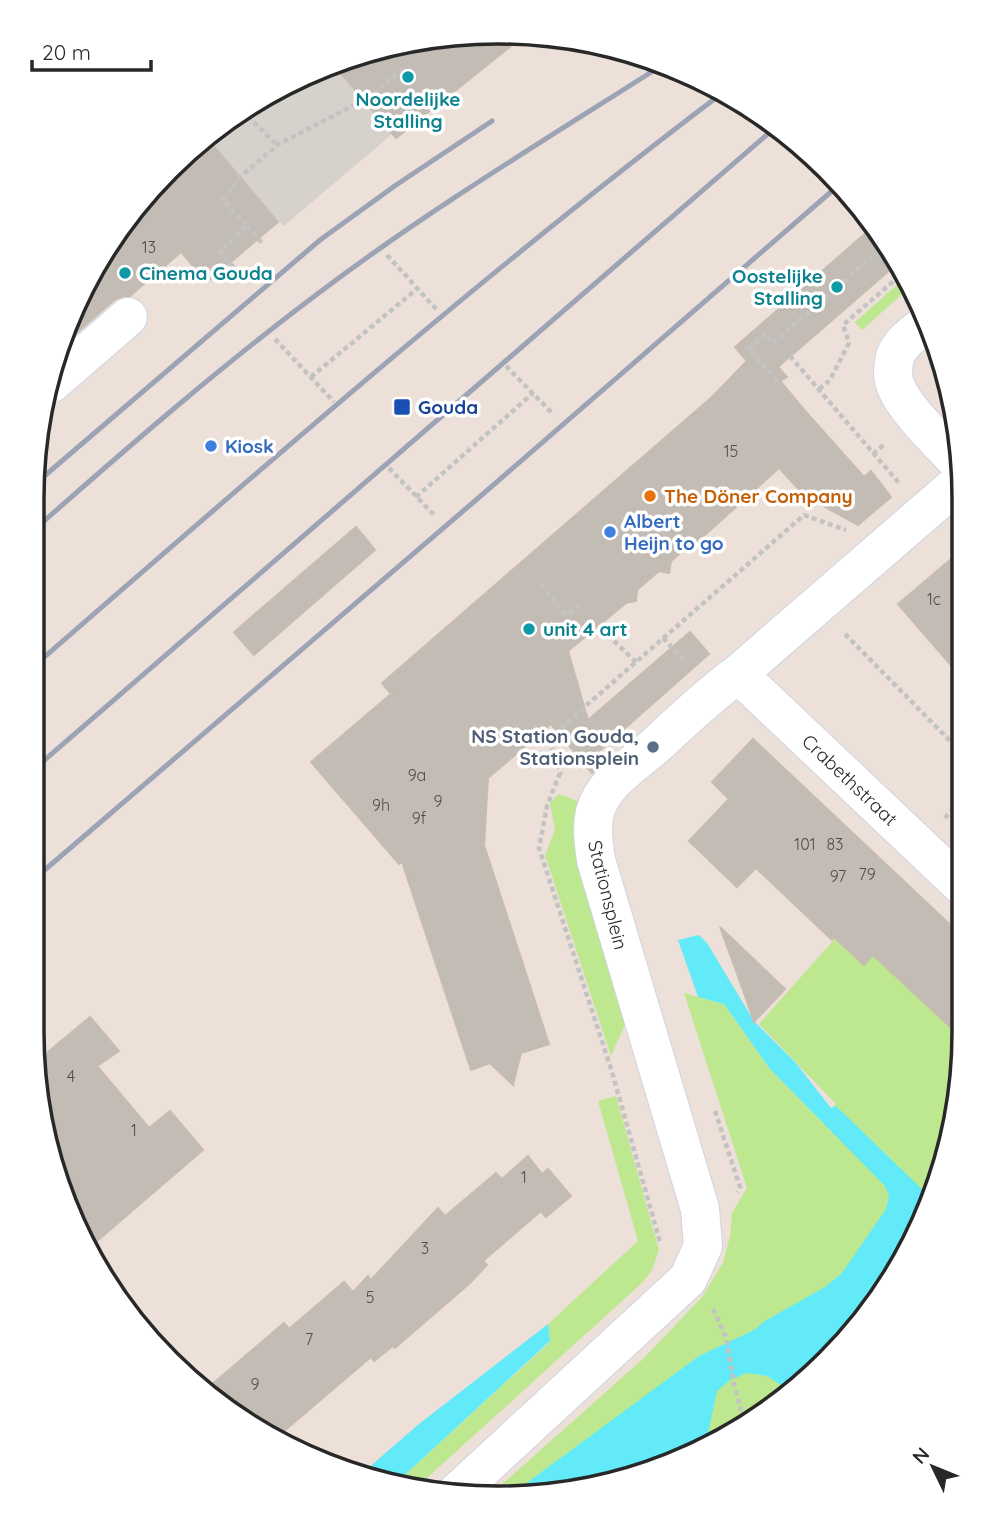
<svg xmlns="http://www.w3.org/2000/svg" width="996" height="1530" font-family="Quicksand,sans-serif">
	<style>
		.green { fill: #bde890 }
		.plaza { fill: #d7d1cc }
		.water { fill: #62eaf8 }
		.building { fill: #c3bcb4; stroke: #c7bcb2; stroke-width: 2 }
		.lines { fill: none; stroke-linecap: round; stroke-linejoin: round }
		.minor-casing { stroke: #ced5e3; stroke-width: 40 }
		.path { stroke: #c3c3c3; stroke-width: 4.5; stroke-dasharray: 5 3.5; stroke-linecap: butt }
		.minor { stroke: #fff; stroke-width: 38 }
		.rail { stroke: #9ba3b4; stroke-width: 5 }
		.culture-dot { fill: #0f9aa8; stroke: #fff; stroke-width: 2.5 }
		.transit-dot { fill: #1a4fb4; stroke: #fff; stroke-width: 2.5 }
		.shop-dot { fill: #3f7fe0; stroke: #fff; stroke-width: 2.5 }
		.food-dot { fill: #e8710a; stroke: #fff; stroke-width: 2.5 }
		.service-dot { fill: #5c6f8a; stroke: #fff; stroke-width: 2.5 }
		.labels { text-anchor: middle; stroke-width: 7; stroke-linejoin: round; paint-order: stroke }
		.number-label { font-size: 16px; fill: #4f4d4b }
		.culture-label { font-size: 19px; font-weight: bold; fill: #0d838f; stroke: #fff; text-anchor: start }
		.transit-label { font-size: 19px; font-weight: bold; fill: #164399; stroke: #fff; text-anchor: start }
		.shop-label { font-size: 19px; font-weight: bold; fill: #366cbe; stroke: #fff; text-anchor: start }
		.food-label { font-size: 19px; font-weight: bold; fill: #c56008; stroke: #fff; text-anchor: start }
		.service-label { font-size: 19px; font-weight: bold; fill: #4e5e75; stroke: #fff; text-anchor: end }
		.street-label { font-size: 19px; fill: #282828; stroke: #fff }
		.rim { fill: none; stroke: #282828; stroke-width: 3.5 }
	</style>
	<rect width="100%" height="100%" fill="#ece0d8"/>
	<g class="green">
		<path d="M907 276 912 285 862 330 855 322Z"/>
		<path d="M559 794 580 802 627 1020 611 1056 545 855 555 830 550 803Z"/>
		<path d="M840 933 862 945 961 1037V1092L929 1211 849 1339 757 1420 618 1483 490 1495 643 1359 702 1297 723 1263 730 1236 732 1213 747 1188 684 993 724 1004 770 1069 820 1120 836 1104 759 1024Z"/>
		<path d="M616 1096 659 1250 652 1270 643 1282 417 1487 396 1483 550 1342 548 1324 638 1241 598 1101Z"/>
	</g>
	<path class="plaza" d="M333 64 392 134 284 226 239 178 173 239 140 201 147 191 214 128 291 80Z"/>
	<g class="water">
		<path d="M699 935 707 943 754 1021 795 1062 831 1108 836 1106 932 1199 929 1211 849 1339 790 1391 767 1376 747 1373 730 1380 717 1391 706 1443 618 1483 513 1493 699 1356 754 1330 765 1321 825 1287 842 1273 886 1209 889 1196 885 1186 770 1069 724 1004 698 997 678 940Z"/>
		<path d="M548 1324 550 1341 396 1483 359 1476 419 1424Z"/>
	</g>
	<g class="building">
		<path d="M467 33 526 34 396 138 333 64 377 48Z"/>
		<path d="M205 136 278 222 207 282 181 252 130 296H123L114 300 64 344 79 292 147 191Z"/>
		<path d="M875 225 898 263 778 367 787 377 780 381 806 412 864 477 871 471 891 497 858 525 805 496 779 468 696 543 693 542 671 561 669 573 659 571 637 590 636 601 626 603 568 651 588 720 690 632 709 654 598 752 601 763 592 773 551 724 488 778 484 845 549 1044 521 1053 513 1085 490 1063 471 1070 402 862 399 864 311 762 391 694 382 683 712 397 747 361 735 347Z"/>
		<path d="M356 527 375 550 254 655 234 632Z"/>
		<path d="M963 549V679L898 604Z"/>
		<path d="M753 739 961 935V1037L873 955 864 965 834 937 832 940 756 868 737 887 689 841 729 799 712 782Z"/>
		<path d="M720 927 785 989 754 1022 743 990Z"/>
		<path d="M90 1017 119 1051 97 1066 149 1128 170 1111 203 1150 89 1248 56 1182 36 1062Z"/>
		<path d="M528 1156 542 1174 548 1169 571 1196 546 1217 541 1211 483 1261 487 1265 470 1283 395 1348 393 1346 374 1361 371 1357 278 1436 214 1402 204 1391 284 1323 289 1329 344 1282 353 1292 368 1276 371 1280 438 1208 445 1216 496 1173 502 1179Z"/>
	</g>
	<g class="lines">
		<g class="minor-casing">
			<g id="minor">
				<path d="M928 322C916 332 900 342 895 357 893 365 892 377 895 384 902 408 946 448 963 468"/>
				<path d="M52 383 128 317"/>
				<path id="s1" d="M738 674 962 886"/>
				<path d="M454 1495 688 1279 703 1246 700 1209 596 860C594 844 591 828 595 812 603 782 635 764 656 745 683 720 709 695 738 674L963 479"/>
			</g>
		</g>
		<g class="path">
			<path d="M242 110 277 145"/>
			<path d="M247 226 262 243"/>
			<path d="M387 255 438 311"/>
			<path d="M239 274 220 251 247 226 223 200 239 178 277 145 364 100 406 66"/>
			<path d="M275 339 334 402"/>
			<path d="M790 356 899 483"/>
			<path d="M506 366 553 414"/>
			<path d="M311 377 418 288"/>
			<path d="M777 381 749 349 765 334 773 343 887 244"/>
			<path d="M819 389 830 380 849 343 843 325 904 272"/>
			<path d="M873 454 886 443"/>
			<path d="M389 468 436 517"/>
			<path d="M416 497 533 393"/>
			<path d="M541 585 566 615 583 603"/>
			<path d="M845 634 962 753"/>
			<path d="M663 638 689 665"/>
			<path d="M614 641 636 662"/>
			<path d="M546 732 561 774"/>
			<path d="M548 739 804 515 846 530"/>
			<path d="M560 773 547 806 539 848 612 1072 660 1242"/>
			<path d="M945 818 962 798"/>
			<path d="M715 1111 740 1187 737 1192"/>
			<path d="M713 1309 726 1337 734 1384 745 1426"/>
		</g>
		<use href="#minor" class="minor"/>
		<g class="rail">
			<path d="M35 484 320 240 396 185 492 121"/>
			<path d="M35 529C128 447 221 366 320 292 430 209 548 138 664 64"/>
			<path d="M34 666C261 469 485 272 725 91"/>
			<path d="M33 770 777 126"/>
			<path d="M33 880 476 500 840 184"/>
		</g>
	</g>
	<g class="culture-dot">
		<circle cx="408" cy="77" r="7"/>
		<circle cx="125" cy="273" r="7"/>
		<circle cx="837" cy="287" r="7"/>
		<circle cx="529" cy="629" r="7"/>
	</g>
	<rect class="transit-dot" x="393" y="398" width="18" height="18" rx="3.5"/>
	<g class="shop-dot">
		<circle cx="211" cy="446" r="7"/>
		<circle cx="610" cy="532" r="7"/>
	</g>
	<circle class="food-dot" cx="650" cy="496" r="7"/>
	<circle class="service-dot" cx="653" cy="747" r="7"/>
	<g class="labels">
		<g class="number-label">
			<text x="149" y="253">13</text>
			<text x="731" y="457">15</text>
			<text x="934" y="605">1c</text>
			<text x="417" y="781">9a</text>
			<text x="438" y="807">9</text>
			<text x="381" y="811">9h</text>
			<text x="419" y="824">9f</text>
			<text x="805" y="850">101</text>
			<text x="835" y="850">83</text>
			<text x="867" y="880">79</text>
			<text x="838" y="882">97</text>
			<text x="71" y="1082">4</text>
			<text x="134" y="1136">1</text>
			<text x="524" y="1183">1</text>
			<text x="425" y="1254">3</text>
			<text x="370" y="1303">5</text>
			<text x="309" y="1345">7</text>
			<text x="255" y="1390">9</text>
		</g>
		<g class="culture-label">
			<text x="408" y="106" text-anchor="middle">Noordelijke<tspan x="408" dy="22">Stalling</tspan></text>
			<text x="139" y="280">Cinema Gouda</text>
			<text x="823" y="283" text-anchor="end">Oostelijke<tspan x="823" dy="22">Stalling</tspan></text>
			<text x="543" y="636">unit 4 art</text>
		</g>
		<g class="transit-label">
			<text x="418" y="414">Gouda</text>
		</g>
		<g class="shop-label">
			<text x="225" y="453">Kiosk</text>
			<text x="624" y="528">Albert<tspan x="624" dy="22">Heijn to go</tspan></text>
		</g>
		<g class="food-label">
			<text x="664" y="503">The Döner Company</text>
		</g>
		<g class="service-label">
			<text x="639" y="743">NS Station Gouda,<tspan x="639" dy="22">Stationsplein</tspan></text>
		</g>
		<g class="street-label">
			<text dy="7" stroke="none"><textPath href="#s1" startOffset="154">Crabethstraat</textPath></text>
			<text transform="translate(608 895) rotate(76)" y="7">Stationsplein</text>
		</g>
	</g>
	<path d="M0 0H996V1530H0ZM498 44H498A454 454 0 0 1 952 498V1032A454 454 0 0 1 498 1486H498A454 454 0 0 1 44 1032V498A454 454 0 0 1 498 44Z" fill="#fff" fill-rule="evenodd"/>
	<path class="rim" d="M498 44H498A454 454 0 0 1 952 498V1032A454 454 0 0 1 498 1486H498A454 454 0 0 1 44 1032V498A454 454 0 0 1 498 44Z"/>
	<g transform="translate(933 1467) rotate(313)" stroke="#ffffff" stroke-width="5" paint-order="stroke">
	<path d="M0-5L12 26L0 18L-12 26Z" fill="#282828"/>
	<text y="-10" font-size="19" font-weight="bold" text-anchor="middle" fill="#282828">N</text>
	</g>
	<path d="M32 60v10h119v-10" fill="none" stroke="#282828" stroke-width="3.5"/>
	<text x="42" y="60" font-size="21" fill="#282828" stroke="#ffffff" stroke-width="5" paint-order="stroke">20 m</text>
</svg>
